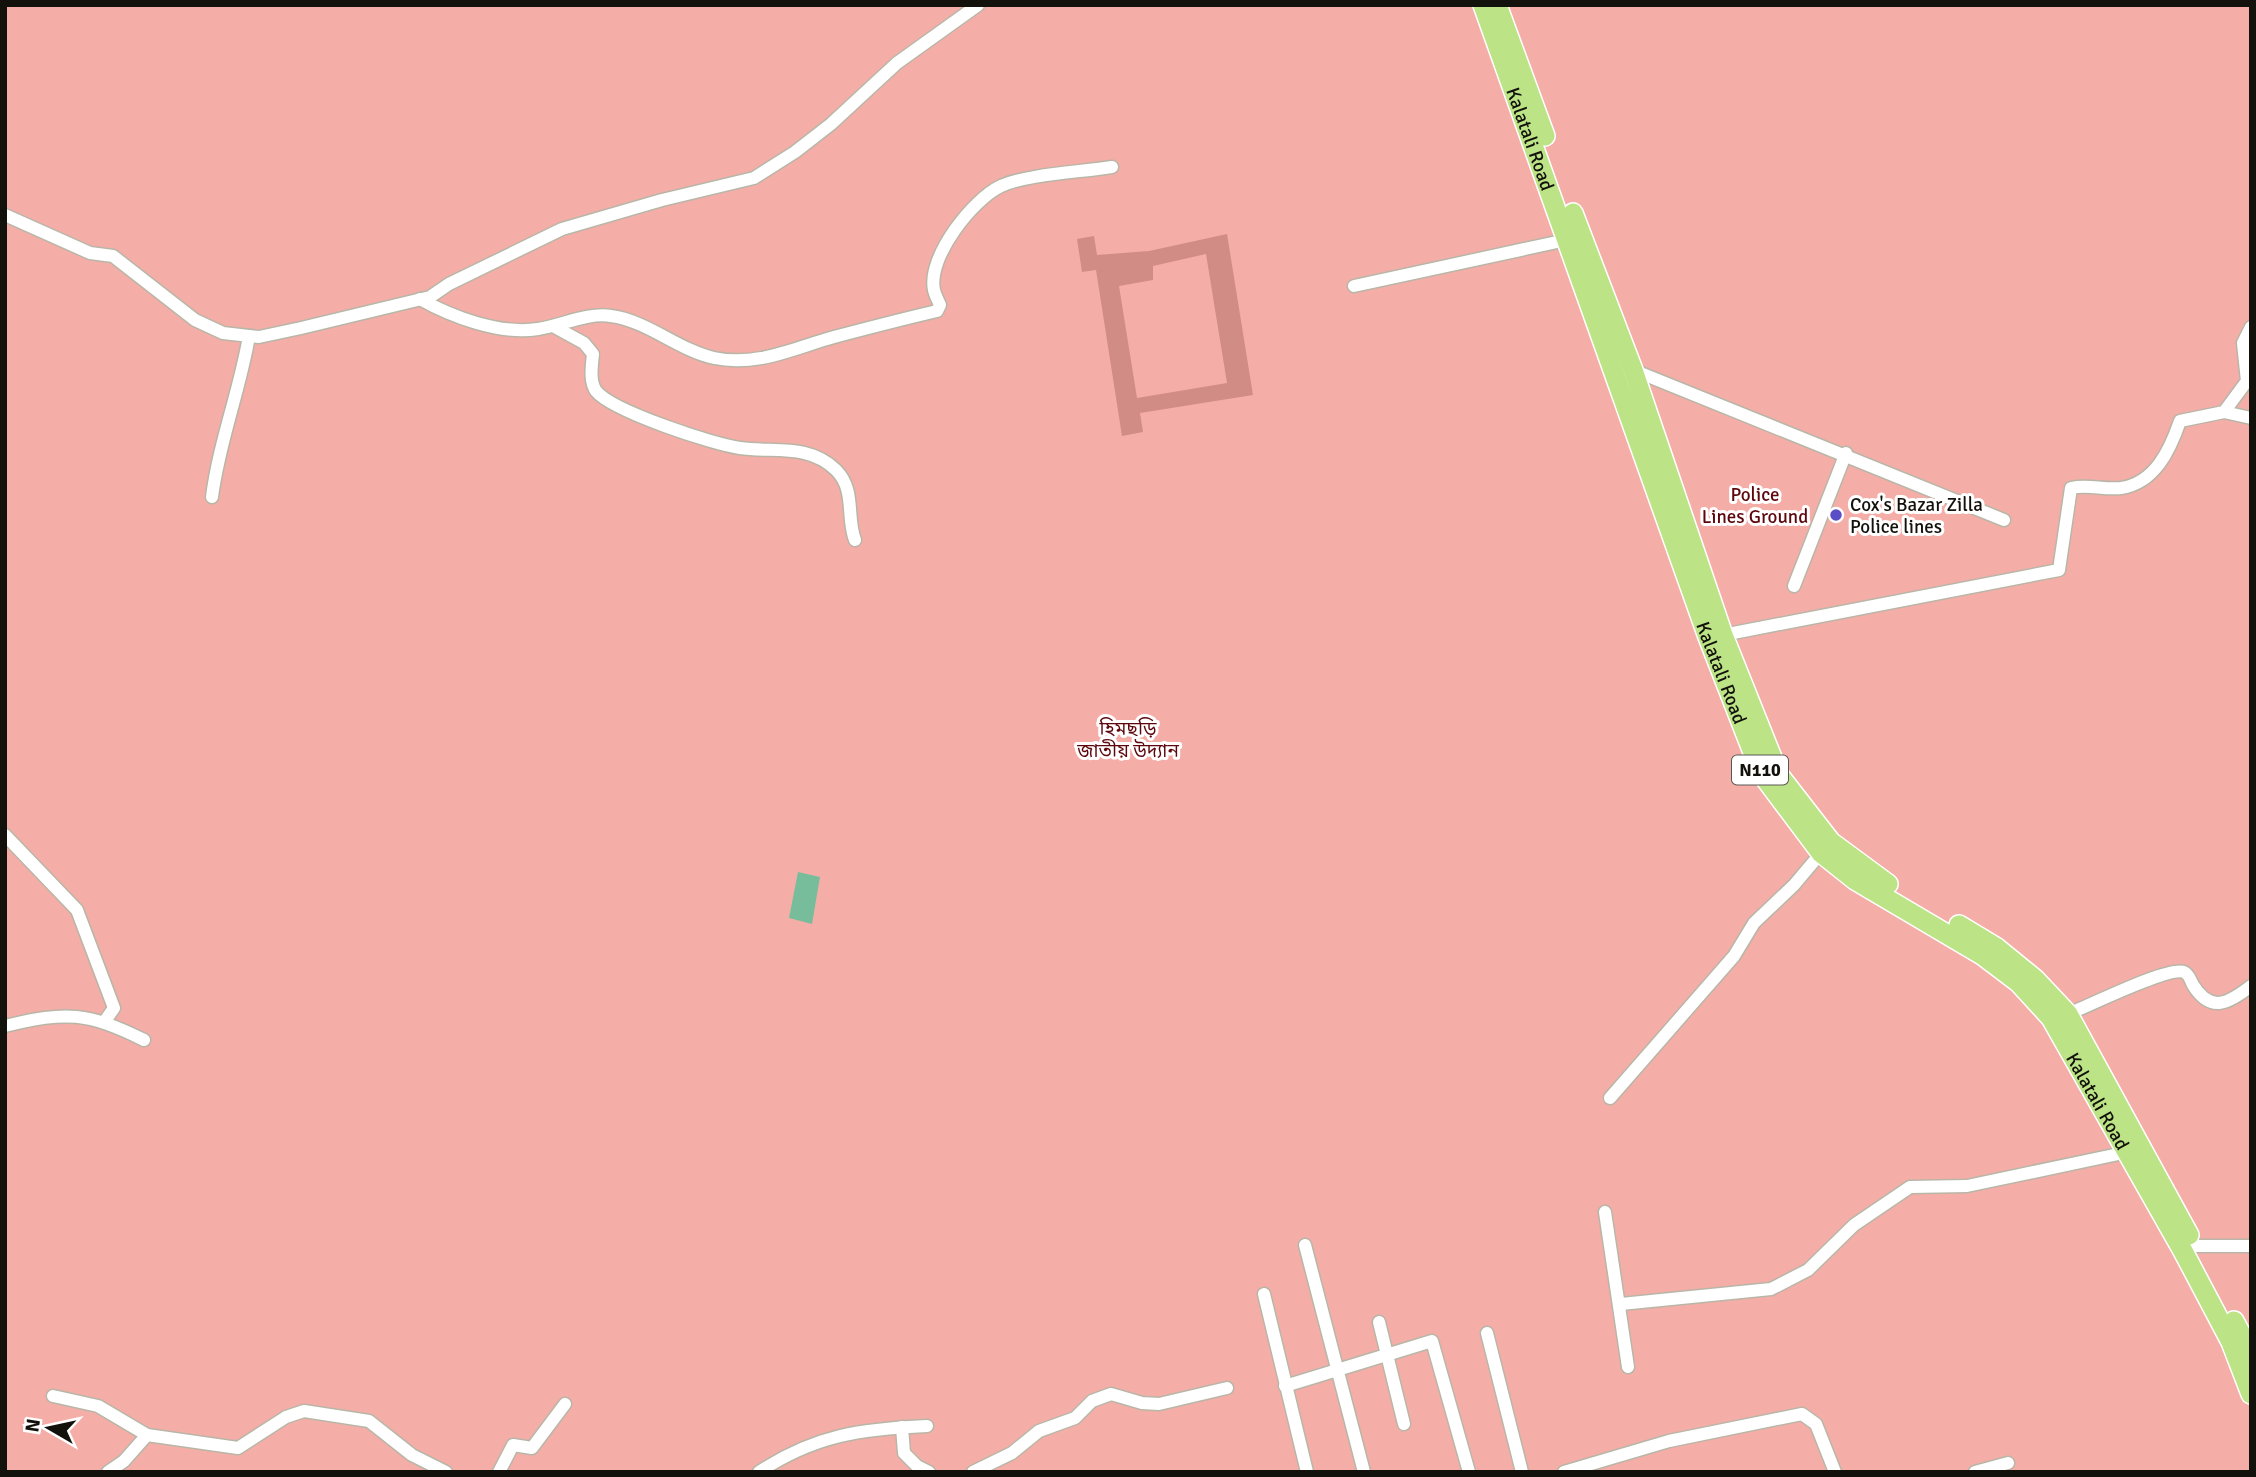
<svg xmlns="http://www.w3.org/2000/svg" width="2256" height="1477" font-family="Signika,'Noto Sans Bengali',sans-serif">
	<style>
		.green { fill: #f4aea7 }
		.forest { fill: #d18c85; fill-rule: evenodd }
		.water { fill: #77bd9b }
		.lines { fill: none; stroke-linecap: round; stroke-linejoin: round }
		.minor-casing { stroke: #b9b6a8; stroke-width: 15 }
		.trunk-casing { stroke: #fff; stroke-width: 22 }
		.minor { stroke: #fff; stroke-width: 12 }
		.trunk { stroke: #bce486; stroke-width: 19 }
		.poi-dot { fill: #5a4dc6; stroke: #fff; stroke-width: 2.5 }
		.labels { text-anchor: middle; stroke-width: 6; stroke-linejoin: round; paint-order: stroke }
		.shield { fill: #fff; stroke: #5a5855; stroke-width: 2 }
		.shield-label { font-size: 18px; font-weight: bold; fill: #13110c }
		.street-label { font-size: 19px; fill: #13110c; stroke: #fff }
		.park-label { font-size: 19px; fill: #5d070c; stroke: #fff }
		.poi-label { font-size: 19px; fill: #13110c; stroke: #fff; text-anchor: start }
	</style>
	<rect width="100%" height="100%" fill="#e7e3d5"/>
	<rect class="green" x="5" y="5" width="2246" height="1467"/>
	<path class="forest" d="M1227 234 1253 395 1140 413 1143 432 1122 436 1096 270 1082 272 1077 239 1094 236 1097 255 1149 251ZM1206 254 1227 383 1137 398 1119 286 1153 280V266Z"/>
	<path class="water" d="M798 872 820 877 812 924 789 918Z"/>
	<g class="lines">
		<g class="minor-casing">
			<g id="minor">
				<path d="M5 215 90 253 113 256 195 320 223 333 259 337 301 328 430 297 449 284 562 229 662 200 754 178 795 152 831 124 897 63 978 5"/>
				<path d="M1354 286 1571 239"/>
				<path d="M420 299C452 317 500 335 538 329 560 326 588 312 611 316 648 321 678 350 714 358 757 367 794 348 834 337 868 328 903 319 937 311L940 305C938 300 935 295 934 290 927 257 973 199 1001 186 1027 174 1082 172 1112 167"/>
				<path d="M553 326 584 343 593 354C592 365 589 381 596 391 612 411 712 444 740 448 774 453 808 443 836 470 856 490 846 517 855 540"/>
				<path d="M1633 370 2004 520"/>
				<path d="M2224 412 2251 418"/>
				<path d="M212 497C219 442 240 390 249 336"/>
				<path d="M1794 586 1846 453"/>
				<path d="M1723 635 2059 570 2071 488C2088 484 2103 490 2121 488 2155 483 2170 450 2180 421L2224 412 2247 381 2243 343 2251 327"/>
				<path d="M5 835 77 910 114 1008 105 1021"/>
				<path d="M2068 1014C2087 1007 2168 966 2184 972 2189 974 2191 981 2193 985 2211 1014 2229 1003 2251 986"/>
				<path d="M5 1026C67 1011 87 1012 144 1040"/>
				<path d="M1610 1098 1734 956 1754 923 1794 885 1821 853"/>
				<path d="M1605 1212 1628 1367"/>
				<path d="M1305 1245 1364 1472"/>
				<path d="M2195 1246H2251"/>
				<path d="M1264 1294 1307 1472"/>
				<path d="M1621 1304 1771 1289 1808 1270 1854 1225 1910 1187 1967 1186 2128 1152"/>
				<path d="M1379 1322 1404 1424"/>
				<path d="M1487 1333 1522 1472"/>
				<path d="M1285 1386 1432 1341 1469 1472"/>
				<path d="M53 1396 98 1406 147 1435"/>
				<path d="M902 1427 904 1453 917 1466 929 1472"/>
				<path d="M108 1472 124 1461 147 1435 238 1448 286 1417 304 1411 369 1421 412 1455 446 1472"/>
				<path d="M499 1472 513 1445 532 1448 565 1404"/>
				<path d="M759 1472C815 1435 861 1429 927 1426"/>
				<path d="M973 1472 1012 1453 1039 1431 1075 1418 1092 1401 1111 1394 1142 1403 1159 1404 1227 1388"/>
				<path d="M1564 1472 1669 1441 1802 1414 1816 1424 1835 1472"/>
				<path d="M1975 1472 2008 1463"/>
			</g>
		</g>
		<g class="trunk-casing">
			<g id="trunk">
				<path id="s1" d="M1483 5 1708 637 1761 773 1821 853 1855 880 1982 955 2019 983 2051 1018 2183 1251 2231 1342 2251 1394"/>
				<path d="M1497 5 1545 136"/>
				<path d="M1573 213 1633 370 1723 635 1779 775 1831 842 1888 884"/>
				<path d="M1959 925 1997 948 2035 979 2068 1014 2189 1235"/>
				<path d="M2234 1321 2251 1353"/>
			</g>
		</g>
		<use href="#minor" class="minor"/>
		<use href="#trunk" class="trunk"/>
	</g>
	<circle class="poi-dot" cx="1836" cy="515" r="7"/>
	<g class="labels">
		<rect class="shield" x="1732" y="755.5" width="56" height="29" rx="5"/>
		<g class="shield-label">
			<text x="1760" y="776">N110</text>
		</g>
		<g class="street-label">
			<text dy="7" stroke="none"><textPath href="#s1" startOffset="142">Kalatali Road</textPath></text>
			<text dy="7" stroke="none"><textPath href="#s1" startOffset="709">Kalatali Road</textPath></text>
			<text dy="7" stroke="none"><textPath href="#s1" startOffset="1297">Kalatali Road</textPath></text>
		</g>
		<g class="park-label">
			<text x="1755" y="501">Police<tspan x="1755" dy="22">Lines Ground</tspan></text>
			<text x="1128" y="735">হিমছড়ি<tspan x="1128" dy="22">জাতীয় উদ্যান</tspan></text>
		</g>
		<g class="poi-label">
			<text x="1850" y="511">Cox's Bazar Zilla<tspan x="1850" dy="22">Police lines</tspan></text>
		</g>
	</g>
	<rect width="2256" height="1477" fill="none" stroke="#13110c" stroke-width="14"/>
	<g transform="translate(49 1428) rotate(279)" stroke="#ffffff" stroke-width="5" paint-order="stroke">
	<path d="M0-5L12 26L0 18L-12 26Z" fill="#13110c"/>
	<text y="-10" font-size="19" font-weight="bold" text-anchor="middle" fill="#13110c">N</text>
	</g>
</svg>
